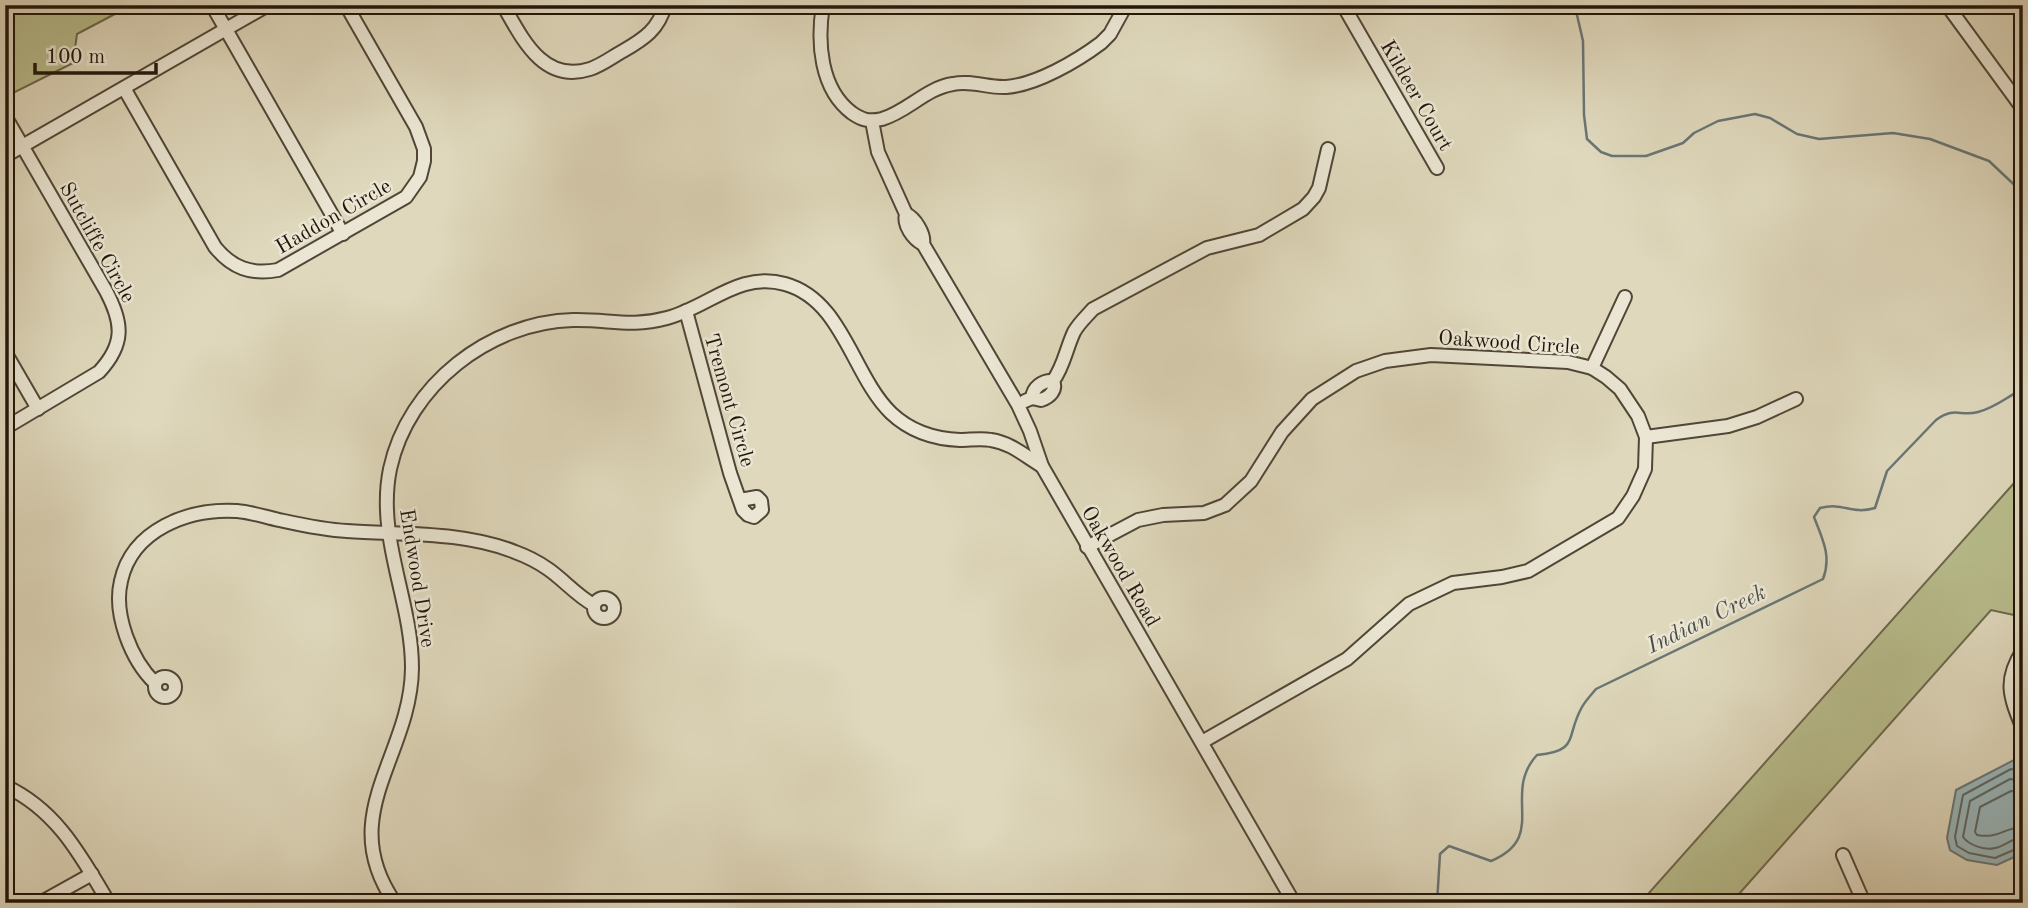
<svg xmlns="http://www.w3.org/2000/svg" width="2028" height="908" font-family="'Old Standard TT',serif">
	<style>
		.green { fill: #b8bc8c; stroke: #6c684c; stroke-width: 2 }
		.water { fill: #99b7bc; stroke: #697675; stroke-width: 2 }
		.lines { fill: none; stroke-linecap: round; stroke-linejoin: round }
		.shore { stroke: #5d6664; stroke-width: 2 }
		.stream { stroke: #697675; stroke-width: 2.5 }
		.minor-casing { stroke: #504637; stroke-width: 16 }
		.minor { stroke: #eae6d3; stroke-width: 12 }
		.labels { text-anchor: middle; stroke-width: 5; stroke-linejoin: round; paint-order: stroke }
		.street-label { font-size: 21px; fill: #21150b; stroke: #eae6d3 }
		.water-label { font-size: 23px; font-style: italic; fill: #4b4e49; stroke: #eae6d3 }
	</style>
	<rect width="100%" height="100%" fill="#dfd8bc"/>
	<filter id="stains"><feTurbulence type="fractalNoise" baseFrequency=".00286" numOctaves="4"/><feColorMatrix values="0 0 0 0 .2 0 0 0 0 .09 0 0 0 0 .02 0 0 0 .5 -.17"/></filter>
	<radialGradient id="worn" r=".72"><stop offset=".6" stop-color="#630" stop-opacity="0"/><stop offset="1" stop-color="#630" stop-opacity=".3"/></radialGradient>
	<g class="green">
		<path d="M5 5H132L77 34 73 63 11 94 5 85Z"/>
		<path d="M2023 473V617L1991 610 1731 903H1640Z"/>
	</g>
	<path class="water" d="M2014 760 2023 768V853L1997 865 1967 860 1950 850 1947 838 1956 790Z"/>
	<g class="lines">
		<g class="shore">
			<path d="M2023 772 2011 769 1963 795 1955 837 1957 846 1969 853 1995 858 2023 846"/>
			<path d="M2023 781 2010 779 1970 801 1963 837C1969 845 1985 851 1995 848 2005 846 2012 838 2023 837"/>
			<path d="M2023 792 2011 791 1980 807 1975 832 1977 835C2000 839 2002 828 2023 827"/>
		</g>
		<g class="stream">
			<path d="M1570 5 1577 15 1583 41 1584 115 1587 139 1601 152 1612 156H1646L1683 143 1694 133 1718 121 1755 114 1770 118 1797 134 1819 139 1893 133 1930 139 1989 161 2023 193"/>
			<path d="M1437 903 1440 854 1449 846 1491 861C1549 837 1501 794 1537 755 1580 751 1565 737 1582 707 1586 700 1592 694 1596 689L1823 579C1832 556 1822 538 1814 517L1820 508C1845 502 1850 515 1875 508L1887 471 1936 420C1955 406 1960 417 1978 412 1995 408 2008 396 2023 389"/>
		</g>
		<g class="minor-casing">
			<g id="minor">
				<path d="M212 5 343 234"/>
				<path d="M503 5C522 38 543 84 590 69 602 65 612 57 623 51 644 39 659 29 665 5"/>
				<path d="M823 5C817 42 820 89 852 113 862 120 869 122 882 119 907 112 926 88 953 84 971 80 988 88 1006 87 1036 85 1077 61 1101 43L1110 34 1126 5"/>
				<path d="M1343 5 1437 168"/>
				<path d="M1947 5 2023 109"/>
				<path d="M124 88 215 247C232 268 251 275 278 270L406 197 420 177 424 161V149L416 127 346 5"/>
				<path d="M5 116 106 291C123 323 125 344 99 372L5 428"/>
				<path d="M872 121 878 152 906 214C903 225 913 239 923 244"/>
				<path d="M5 156 268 5"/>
				<path d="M906 214C915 218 925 234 923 244L1018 405 1030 431 1042 466 1294 903"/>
				<path d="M686 311 730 473 743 510 748 515 754 517 762 510 761 501 757 497 740 500"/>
				<path d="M5 352 38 409"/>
				<path d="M1592 368 1625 297"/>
				<path d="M1032 398 1041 400C1050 397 1057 390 1053 381 1064 366 1066 349 1074 332 1079 323 1086 317 1093 309L1207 248 1259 235 1303 209 1314 197 1319 188 1328 149"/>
				<path d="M1025 401 1032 398C1033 387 1043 380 1053 381"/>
				<path d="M1646 437 1728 426 1757 417 1796 399"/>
				<path d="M1087 547 1138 520 1163 515 1204 513 1225 505 1251 481 1282 432 1312 399 1356 371 1385 361 1431 355 1568 362 1592 368 1606 377 1620 389 1638 416 1646 437 1645 469 1633 496 1618 518 1528 571 1502 577 1453 583 1409 604 1347 659 1202 742"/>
				<circle cx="604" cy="608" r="10"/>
				<path d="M2023 650C2003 681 2010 697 2023 729"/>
				<circle cx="165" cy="687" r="10"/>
				<path d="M155 683C131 660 113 614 121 581 132 530 188 508 237 511 251 512 265 517 279 520 302 525 324 530 347 531 403 535 463 531 515 552 526 556 538 562 548 569 564 580 577 596 594 605"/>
				<path d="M5 731 7 746 5 760"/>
				<path d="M5 786C57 810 81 856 109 903"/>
				<path d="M1843 855 1864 903"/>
				<path d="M40 903 92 874"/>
				<path d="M395 903C334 815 411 757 412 668 412 600 376 538 390 469 408 385 490 322 573 320 609 319 630 328 667 318 709 307 739 271 785 284 843 300 852 375 891 413 910 431 934 439 960 440 970 440 981 438 991 440 1011 443 1025 456 1042 466"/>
			</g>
		</g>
		<use href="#minor" class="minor"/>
	</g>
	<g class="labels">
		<g class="street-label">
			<text transform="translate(1417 95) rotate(60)" y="7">Kildeer Court</text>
			<text transform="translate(333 216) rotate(-30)" y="7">Haddon Circle</text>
			<text transform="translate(98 242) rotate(61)" y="7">Sutcliffe Circle</text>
			<text transform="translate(1509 342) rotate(4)" y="7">Oakwood Circle</text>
			<text transform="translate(730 400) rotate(74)" y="7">Tremont Circle</text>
			<text transform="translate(1121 566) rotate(60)" y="7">Oakwood Road</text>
			<text transform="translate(418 578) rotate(81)" y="7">Endwood Drive</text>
		</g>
		<g class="water-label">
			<text transform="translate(1706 618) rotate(-26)" y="8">Indian Creek</text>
		</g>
	</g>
	<rect width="2028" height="908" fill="none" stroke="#dfd8bc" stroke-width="28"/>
	<rect x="7" y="7" width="2014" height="894" fill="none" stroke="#21150b" stroke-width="3.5"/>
	<rect x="14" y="14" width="2000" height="880" fill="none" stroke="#21150b" stroke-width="2"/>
	<path d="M35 63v10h121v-10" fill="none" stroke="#21150b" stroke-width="3.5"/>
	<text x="46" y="63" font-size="21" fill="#21150b" stroke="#eae6d3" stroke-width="5" paint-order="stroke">100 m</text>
	<rect width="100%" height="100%" filter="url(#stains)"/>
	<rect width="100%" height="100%" fill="url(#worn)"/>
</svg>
